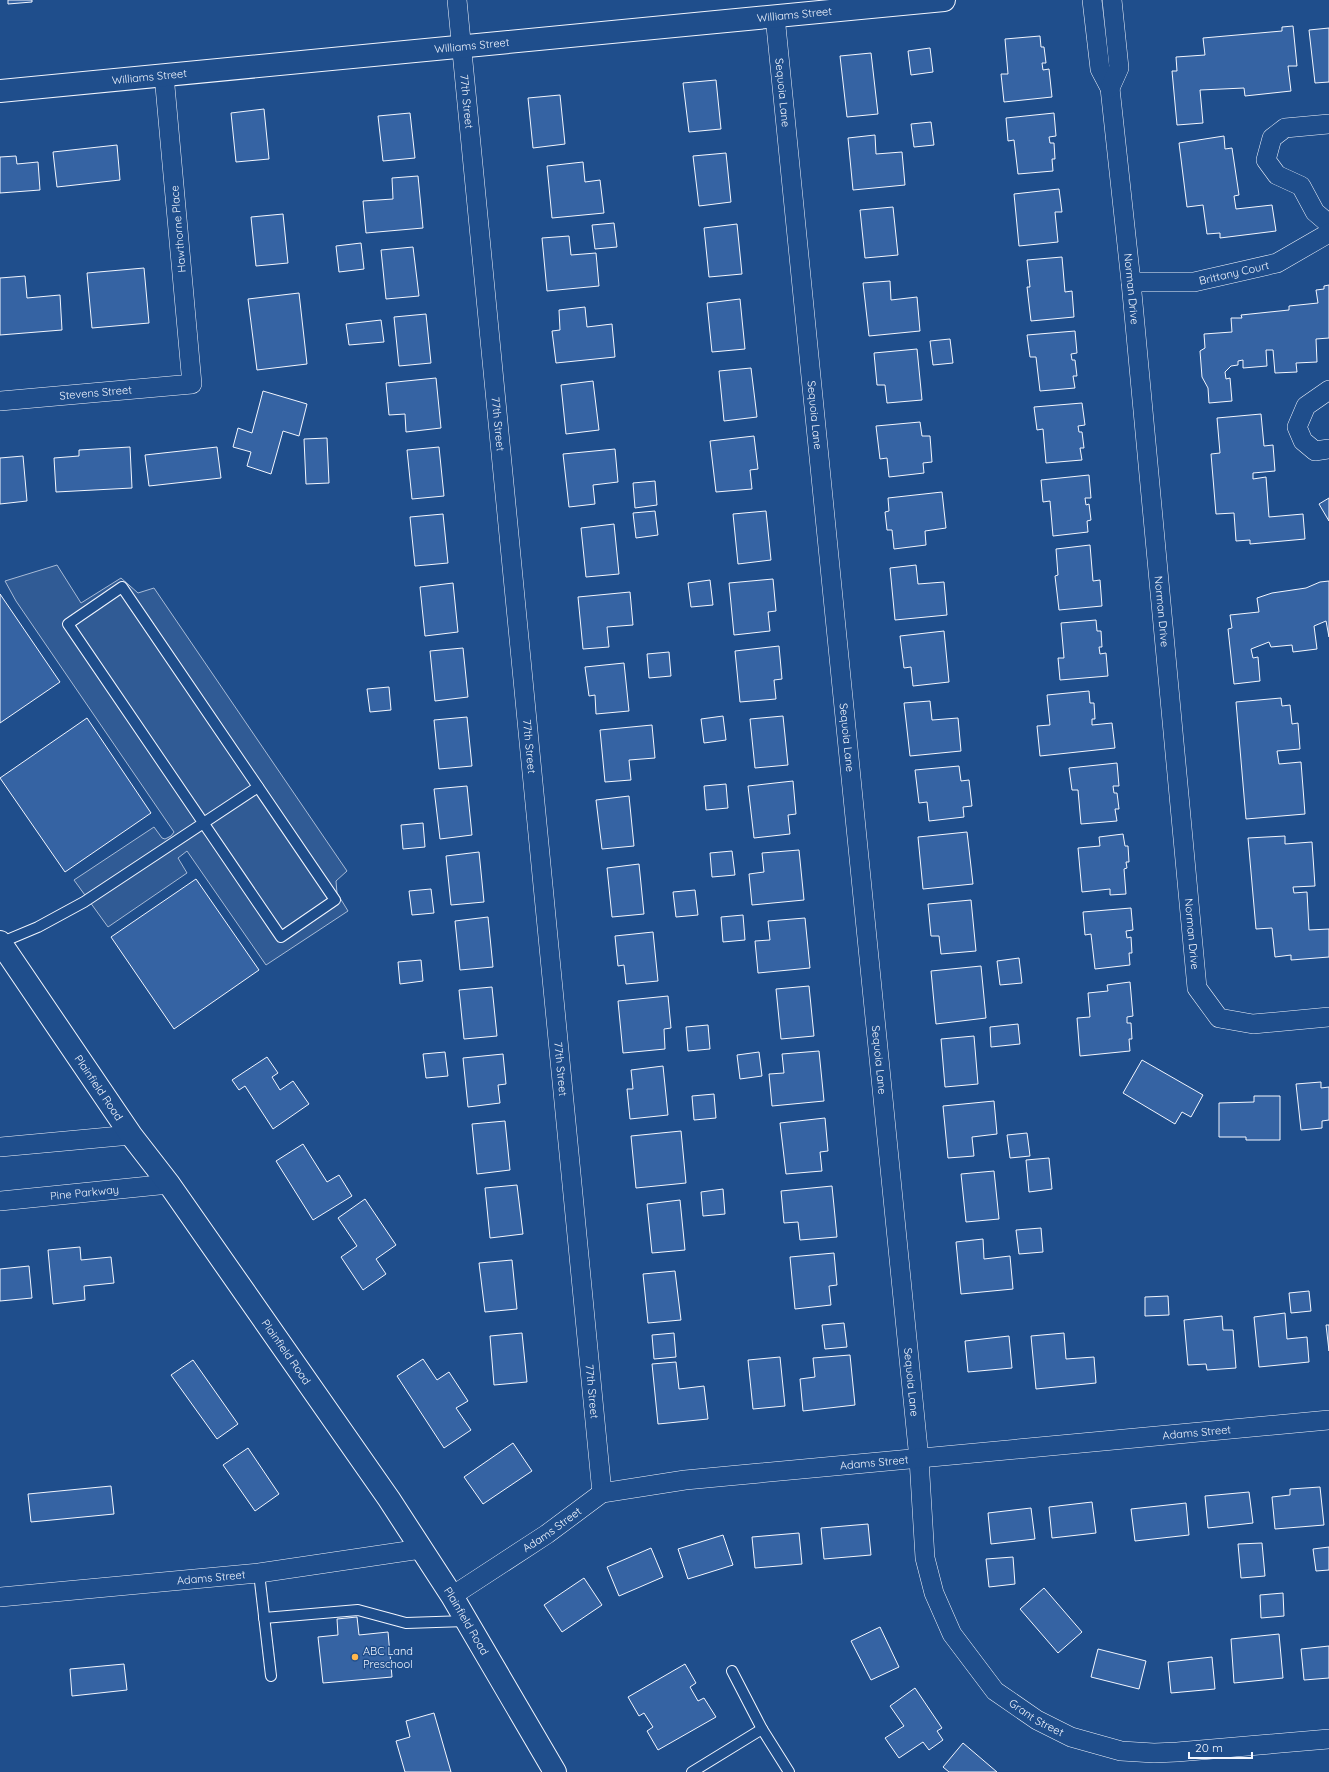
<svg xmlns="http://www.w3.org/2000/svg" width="1329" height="1772" font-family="Quicksand,sans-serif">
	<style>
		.parking { fill: #305b95; stroke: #a8bbd7 }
		.building { fill: #3563a3; stroke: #f2f6ff }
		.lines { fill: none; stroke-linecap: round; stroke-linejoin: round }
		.service-casing { stroke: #f2f6ff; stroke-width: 12 }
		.minor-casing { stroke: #f2f6ff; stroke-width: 20 }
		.tertiary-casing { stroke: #f2f6ff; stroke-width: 24 }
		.secondary-casing { stroke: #f2f6ff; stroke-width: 24 }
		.service { stroke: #1f4e8c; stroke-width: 10 }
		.minor { stroke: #1f4e8c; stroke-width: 19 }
		.tertiary { stroke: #1f4e8c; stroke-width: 22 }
		.secondary { stroke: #1f4e8c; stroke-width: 22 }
		.poi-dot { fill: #ffb74d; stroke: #1f4e8c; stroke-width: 1.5 }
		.labels { text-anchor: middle; stroke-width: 3; stroke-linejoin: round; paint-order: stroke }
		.street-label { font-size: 11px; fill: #f2f6ff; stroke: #1f4e8c }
		.poi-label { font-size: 11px; fill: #f2f6ff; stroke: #1f4e8c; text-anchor: start }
	</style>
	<rect width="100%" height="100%" fill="#1f4e8c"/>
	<path class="parking" d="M57 565 81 603 121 578 138 593 154 588 347 871 336 881 337 893 348 911 266 965 187 851 178 858 187 873 108 927 74 880 154 827 162 838 165 839 171 836 174 832 16 601 5 581Z"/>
	<g class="building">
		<path d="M8 0H32V2L8 4Z"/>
		<path d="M1293 26 1297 66H1288L1291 91 1245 96 1244 88 1200 90 1203 123 1177 125 1172 71H1177L1176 57 1205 55 1203 38 1282 31V27Z"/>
		<path d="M1329 28V82L1315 83 1309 30Z"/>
		<path d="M1040 36 1041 47H1044L1046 63H1042L1043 70 1049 69 1052 97 1004 102 1001 74H1008L1005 39Z"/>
		<path d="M930 48 933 72 911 75 908 51Z"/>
		<path d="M871 53 878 114 847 117 840 56Z"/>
		<path d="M716 80 721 129 689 132 683 83Z"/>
		<path d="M560 95 565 144 533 148 528 98Z"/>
		<path d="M264 109 269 159 236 162 231 113Z"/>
		<path d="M410 113 415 158 383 161 378 116Z"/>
		<path d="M1054 113 1056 136 1049 137 1050 143H1054L1055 159H1052L1053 171 1018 174 1014 140 1008 141 1006 118Z"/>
		<path d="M931 122 934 145 914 147 911 124Z"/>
		<path d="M875 135 876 154 902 152 905 185 853 190 848 138Z"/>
		<path d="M1224 136 1225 149 1232 148 1239 195 1234 196 1236 209 1272 205 1276 231 1220 238V233L1207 234 1203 205 1187 207 1179 143Z"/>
		<path d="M117 145 120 180 57 187 53 152Z"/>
		<path d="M726 153 731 202 699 206 693 156Z"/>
		<path d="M16 156 17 164 38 162 40 190 0 193V157Z"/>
		<path d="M583 162 585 182 600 180 604 213 552 218 547 166Z"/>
		<path d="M418 176 423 228 366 233 363 201 393 199 392 178Z"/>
		<path d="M1059 189 1062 212H1055L1058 242 1019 246 1014 194Z"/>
		<path d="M893 207 898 255 865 258 860 210Z"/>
		<path d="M283 214 288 263 256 266 251 217Z"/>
		<path d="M614 223 617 247 595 249 592 225Z"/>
		<path d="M737 224 742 274 709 277 704 228Z"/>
		<path d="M569 236 571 255 596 253 599 286 547 291 542 238Z"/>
		<path d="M361 243 364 269 339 272 336 246Z"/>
		<path d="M413 247 419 296 386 299 381 250Z"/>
		<path d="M1062 257 1065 292 1072 291 1074 317 1031 321 1027 287H1030L1027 260Z"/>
		<path d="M144 268 149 323 92 328 87 273Z"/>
		<path d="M25 276 27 298 60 295 62 330 0 335V278Z"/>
		<path d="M890 281 891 300 917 297 920 331 869 336 863 283Z"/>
		<path d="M1329 285V338L1316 339 1317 362 1296 363 1297 372 1275 373 1273 350H1266L1267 366 1243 368V360L1238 361V365L1231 366 1225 372 1226 379 1230 378 1232 401 1209 403 1208 388 1202 377 1200 351 1205 348 1204 334 1232 332 1231 318H1242L1241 315 1289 310V306L1318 303 1316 290 1324 289V286Z"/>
		<path d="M299 293 307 364 257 370 248 299Z"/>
		<path d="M740 299 745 349 712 352 707 303Z"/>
		<path d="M585 307 587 327 612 324 615 357 556 363 552 331 560 330 559 310Z"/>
		<path d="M426 314 431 363 399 366 394 317Z"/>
		<path d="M381 320 384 342 349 345 346 324Z"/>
		<path d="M1075 331 1077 353 1071 354 1072 360H1075L1077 376H1073L1075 388 1040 391 1036 357H1030L1027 335Z"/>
		<path d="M950 339 953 363 933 365 930 341Z"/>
		<path d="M917 349 922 400 887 403 885 385H877L874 353Z"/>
		<path d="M751 368 757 417 724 421 719 371Z"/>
		<path d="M436 378 441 428 406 432 405 414 389 415 386 383Z"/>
		<path d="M593 381 599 430 566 434 561 385Z"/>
		<path d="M263 391 307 404 299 436 283 431 271 474 247 466 251 452 233 447 238 428 252 433Z"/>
		<path d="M1082 403 1085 425 1078 426 1079 432H1082L1084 448H1080L1082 460 1046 463 1043 429 1037 430 1034 407Z"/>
		<path d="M1261 414 1264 446 1273 445 1275 471 1253 473V479L1266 477 1269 517 1303 514 1305 539 1250 544V540L1236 541 1234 513 1216 514 1211 454 1220 453 1217 418Z"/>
		<path d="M920 422 922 436H930L932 462 923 463 924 473 889 477 887 458 880 459 876 426Z"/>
		<path d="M754 436 758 469 750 470 752 489 716 492 710 441Z"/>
		<path d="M327 438 329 483 306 484 304 439Z"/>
		<path d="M130 447 132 488 56 492 54 458 79 456V450Z"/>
		<path d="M217 447 221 478 149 486 145 455Z"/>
		<path d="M439 447 444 496 412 499 407 450Z"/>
		<path d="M615 449 618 482 593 485 595 504 569 507 563 454Z"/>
		<path d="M23 456 27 501 0 504V458Z"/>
		<path d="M1089 475 1091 498H1085L1086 505 1089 504 1091 520 1087 521 1088 532 1053 536 1050 501 1043 502 1041 480Z"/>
		<path d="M655 481 657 505 635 508 633 483Z"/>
		<path d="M942 492 946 528 925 531 926 545 894 549 892 530H887L885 512 889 511 888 498Z"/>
		<path d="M1329 498V521L1319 504Z"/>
		<path d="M655 511 658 535 636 538 633 513Z"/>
		<path d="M766 511 771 560 738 564 733 514Z"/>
		<path d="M443 514 448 563 415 566 410 517Z"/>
		<path d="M614 524 619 574 586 577 581 528Z"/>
		<path d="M1090 545 1093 581 1100 580 1102 606 1059 610 1055 576 1058 575 1056 549Z"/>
		<path d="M916 565 918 584 944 582 947 615 895 620 890 568Z"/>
		<path d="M773 579 776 611 768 612 770 631 734 635 729 583Z"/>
		<path d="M710 580 713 605 691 607 688 583Z"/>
		<path d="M1329 581V637L1326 621 1314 626 1317 649 1293 652 1292 645 1271 647 1269 642 1251 649 1253 658 1258 657 1260 681 1234 684 1228 629 1232 628 1230 615 1259 612 1257 598 1272 593 1306 588 1320 582Z"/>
		<path d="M453 583 458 632 425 636 420 587Z"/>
		<path d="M630 592 633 625 607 627 609 647 583 649 578 597Z"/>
		<path d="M0 594 60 682 0 723Z"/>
		<path d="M1096 620 1097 631H1101L1102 647H1099L1100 654 1106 653 1108 676 1060 680 1058 658H1064L1061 623Z"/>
		<path d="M944 631 949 682 913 686 911 667 904 668 900 636Z"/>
		<path d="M779 646 782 679 774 680 776 699 740 702 735 651Z"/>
		<path d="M463 648 468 697 435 701 430 651Z"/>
		<path d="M669 652 671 676 649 678 647 654Z"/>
		<path d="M624 663 629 711 596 714 595 695 589 696 585 667Z"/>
		<path d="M389 687 391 710 370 712 367 689Z"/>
		<path d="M1089 691 1090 703H1094L1095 719H1092V725L1112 723 1115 748 1040 756 1037 726 1050 725 1047 695Z"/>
		<path d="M1281 698 1282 706 1290 705 1292 724 1298 723 1300 749 1277 751 1279 764 1301 762 1305 814 1246 819 1236 702Z"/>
		<path d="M930 701 932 720 958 718 961 751 910 756 904 703Z"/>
		<path d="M723 716 726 740 704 743 701 719Z"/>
		<path d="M783 716 788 765 755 768 750 719Z"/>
		<path d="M467 717 472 766 439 769 434 720Z"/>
		<path d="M87 718 151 813 65 872 0 778Z"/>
		<path d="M652 725 655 758 629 760 631 780 605 782 600 730Z"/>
		<path d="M1117 763 1119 786H1113L1114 793H1117L1119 809H1115L1117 821 1081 824 1078 790H1072L1069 768Z"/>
		<path d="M959 766 961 781 969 780 972 806 963 807 964 817 929 821 927 802 919 803 915 770Z"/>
		<path d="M793 781 796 814 788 815 790 834 754 838 748 786Z"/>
		<path d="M726 784 728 808 706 810 704 786Z"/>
		<path d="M467 786 472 835 440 839 434 789Z"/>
		<path d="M629 796 634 846 602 849 596 800Z"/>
		<path d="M423 823 425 847 403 849 401 825Z"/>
		<path d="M967 832 973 884 923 889 918 837Z"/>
		<path d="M1123 834 1125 846H1128L1129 862H1126L1127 868 1124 869 1126 894 1110 895V889L1082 892 1078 848 1100 846 1099 837Z"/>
		<path d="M1285 836V844L1312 842 1315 886 1293 887 1294 893 1307 892 1309 930 1329 929V957L1291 960V955L1275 957 1272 928 1256 929 1248 838Z"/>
		<path d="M799 850 804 900 752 905 749 874 764 872 762 853Z"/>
		<path d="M732 851 735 875 712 877 710 853Z"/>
		<path d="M479 852 484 902 451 905 446 856Z"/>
		<path d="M639 864 644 914 612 917 607 868Z"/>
		<path d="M196 879 259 970 174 1029 111 937Z"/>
		<path d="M431 889 434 913 412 915 409 891Z"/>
		<path d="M695 890 698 915 676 917 673 892Z"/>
		<path d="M971 900 976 951 941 954 939 936H931L928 904Z"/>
		<path d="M1131 908 1133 930 1126 931 1127 938 1131 937 1132 953H1129L1130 965 1095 969 1091 934 1085 935 1083 912Z"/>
		<path d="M743 915 745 940 723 942 721 917Z"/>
		<path d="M488 917 493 967 460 970 455 921Z"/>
		<path d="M805 918 810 968 758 973 755 941 770 940 768 921Z"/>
		<path d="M653 932 658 981 626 984 624 965 618 966 615 936Z"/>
		<path d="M1019 958 1022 983 1000 985 997 961Z"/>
		<path d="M421 960 423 981 400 984 398 962Z"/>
		<path d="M981 966 986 1018 936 1024 931 971Z"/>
		<path d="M1130 982 1133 1016 1127 1017V1023H1131L1132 1039H1129L1130 1051 1080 1056 1077 1018 1090 1017 1088 993 1108 991 1107 985Z"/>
		<path d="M809 986 814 1036 781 1039 776 989Z"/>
		<path d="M492 987 497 1036 464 1039 459 990Z"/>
		<path d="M668 996 671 1028 664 1029 665 1049 623 1053 618 1001Z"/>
		<path d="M1018 1024 1020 1044 991 1047 990 1027Z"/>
		<path d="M708 1025 710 1049 688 1051 686 1027Z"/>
		<path d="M974 1036 978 1084 945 1087 941 1039Z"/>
		<path d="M819 1051 824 1101 772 1106 769 1074 784 1073 782 1054Z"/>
		<path d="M445 1052 448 1076 426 1078 423 1054Z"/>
		<path d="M759 1052 762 1076 740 1079 737 1055Z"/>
		<path d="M503 1054 506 1084 498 1085 500 1103 468 1107 463 1058Z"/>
		<path d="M267 1057 278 1073 272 1077 280 1090 293 1081 309 1104 273 1129 245 1086 239 1090 232 1080Z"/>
		<path d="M1142 1060 1203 1095 1191 1117 1182 1112 1175 1124 1123 1093Z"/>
		<path d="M663 1066 668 1115 630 1119 627 1089H633L631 1070Z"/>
		<path d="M1321 1082V1088L1329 1087V1120L1322 1121V1128L1301 1130 1296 1084Z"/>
		<path d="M714 1094 716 1118 694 1120 692 1096Z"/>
		<path d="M1254 1096H1280V1140H1246V1137H1219V1103L1254 1102Z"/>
		<path d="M994 1101 997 1134 972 1137 974 1156 948 1158 943 1106Z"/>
		<path d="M825 1118 828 1151 820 1152 822 1171 786 1174 780 1123Z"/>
		<path d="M505 1121 510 1170 477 1174 472 1124Z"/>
		<path d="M681 1131 686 1183 636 1188 631 1136Z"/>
		<path d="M1027 1133 1030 1156 1010 1158 1007 1135Z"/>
		<path d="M303 1144 327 1182 339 1175 352 1196 313 1220 276 1161Z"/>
		<path d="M1049 1158 1052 1189 1029 1192 1026 1160Z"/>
		<path d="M994 1171 999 1219 966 1222 961 1174Z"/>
		<path d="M517 1185 523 1234 490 1238 485 1188Z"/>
		<path d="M832 1186 837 1237 800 1240 798 1222 784 1223 781 1191Z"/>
		<path d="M723 1189 725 1214 703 1216 701 1192Z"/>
		<path d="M365 1199 396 1245 376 1259 386 1274 363 1290 341 1257 357 1246 338 1218Z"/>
		<path d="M680 1200 685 1250 652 1253 647 1204Z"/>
		<path d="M1041 1228 1043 1252 1019 1254 1016 1230Z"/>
		<path d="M983 1239 984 1259 1010 1256 1013 1289 961 1294 956 1242Z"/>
		<path d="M80 1247 81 1260 111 1257 114 1283 84 1286 85 1300 53 1304 48 1250Z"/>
		<path d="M834 1253 837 1285 829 1286 831 1305 795 1309 790 1257Z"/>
		<path d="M512 1260 517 1309 485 1312 479 1263Z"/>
		<path d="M29 1266 32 1298 0 1301V1269Z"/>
		<path d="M675 1271 681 1320 648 1323 643 1274Z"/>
		<path d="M1309 1291 1311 1311 1291 1313 1289 1293Z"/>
		<path d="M1168 1296 1169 1315 1145 1316V1297Z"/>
		<path d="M1285 1313 1287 1339 1307 1337 1309 1362 1259 1367 1254 1317Z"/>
		<path d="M1222 1316 1223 1330H1233L1236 1368 1207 1370 1206 1364 1188 1365 1184 1320Z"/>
		<path d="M844 1323 847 1347 825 1349 822 1325Z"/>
		<path d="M1326 1325H1329V1351Z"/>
		<path d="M522 1333 527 1382 494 1385 490 1336Z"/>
		<path d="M674 1333 676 1357 654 1359 652 1335Z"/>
		<path d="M1064 1333 1066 1359 1094 1357 1096 1383 1036 1389 1031 1336Z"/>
		<path d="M1009 1336 1012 1368 968 1372 965 1341Z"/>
		<path d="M850 1355 855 1405 803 1411 800 1379 815 1377 813 1358Z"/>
		<path d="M780 1357 785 1406 753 1409 748 1360Z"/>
		<path d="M423 1359 437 1380 449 1372 468 1401 456 1408 471 1430 444 1448 397 1376Z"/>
		<path d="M193 1360 238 1424 217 1439 171 1375Z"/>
		<path d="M676 1362 679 1389 704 1386 708 1419 658 1424 652 1364Z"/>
		<path d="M513 1443 532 1471 483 1504 464 1477Z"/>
		<path d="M248 1448 279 1494 255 1511 223 1465Z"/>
		<path d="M111 1486 114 1514 31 1522 28 1494Z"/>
		<path d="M1320 1487 1324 1525 1275 1529 1272 1497 1290 1495V1489Z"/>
		<path d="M1249 1492 1253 1523 1208 1528 1205 1496Z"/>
		<path d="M1092 1502 1096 1533 1052 1538 1049 1507Z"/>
		<path d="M1186 1503 1189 1535 1135 1541 1131 1509Z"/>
		<path d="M1031 1508 1035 1539 991 1544 988 1513Z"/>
		<path d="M868 1524 871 1555 824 1559 821 1528Z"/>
		<path d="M799 1533 802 1564 755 1568 752 1537Z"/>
		<path d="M723 1535 733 1565 688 1579 678 1549Z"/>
		<path d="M1262 1543 1265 1576 1241 1578 1238 1544Z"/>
		<path d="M1329 1547V1570L1316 1571 1313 1549Z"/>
		<path d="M651 1548 663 1577 619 1596 607 1567Z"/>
		<path d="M1013 1557 1015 1584 989 1587 986 1559Z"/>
		<path d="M584 1578 602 1605 562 1632 544 1605Z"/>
		<path d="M1044 1588 1082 1632 1058 1653 1020 1609Z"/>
		<path d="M1283 1593 1284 1616 1261 1618 1260 1595Z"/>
		<path d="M357 1617 359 1635 388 1632 392 1677 323 1683 318 1637 338 1635 337 1619Z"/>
		<path d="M880 1627 899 1667 871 1680 851 1641Z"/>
		<path d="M1279 1634 1283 1678 1234 1683 1231 1639Z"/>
		<path d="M1329 1646V1678L1304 1680 1301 1649Z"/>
		<path d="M1098 1649 1146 1661 1139 1689 1091 1677Z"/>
		<path d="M1212 1657 1215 1689 1171 1693 1168 1662Z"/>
		<path d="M124 1664 127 1690 72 1696 70 1669Z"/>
		<path d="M685 1664 696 1683 690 1687 698 1701 704 1698 716 1717 658 1750 647 1731 653 1727 644 1713 639 1716 628 1697Z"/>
		<path d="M915 1688 942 1728 937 1731 943 1740 929 1750 923 1742 899 1758 885 1738 904 1726 890 1706Z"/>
		<path d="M434 1713 451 1772H405L396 1741 410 1737 406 1721Z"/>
		<path d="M963 1743 997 1772H949L943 1767Z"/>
	</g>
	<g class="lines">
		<g class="service-casing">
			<g id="service">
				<path d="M122 587 335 900 281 937 68 624Z"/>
				<path d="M0 943 38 927 84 902 258 787"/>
				<path d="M259 1573 271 1676"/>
				<path d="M264 1618 358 1610 406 1623 466 1621"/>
				<path d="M732 1671 762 1729"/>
				<path d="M692 1772 762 1729 789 1772"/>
			</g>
		</g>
		<g class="minor-casing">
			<g id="minor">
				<path id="s1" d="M457 0 602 1493"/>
				<path id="s2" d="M1092 0 1100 69 1110 88 1131 282 1197 988 1219 1018 1253 1024 1329 1017"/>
				<path id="s3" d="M775 16 919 1459 925 1558 934 1593 952 1634 995 1691 1037 1720 1071 1737 1121 1751 1154 1753 1177 1752 1329 1739"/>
				<path d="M1110 88 1119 68 1112 0"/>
				<path d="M1329 124 1285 128 1272 138 1266 160 1277 175 1301 186 1315 212 1329 224"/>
				<path id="s4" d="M1131 282H1194L1277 263 1329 233"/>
				<path d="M1329 390 1306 406 1297 427 1303 441 1315 451 1329 449"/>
				<path id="s5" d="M0 401 192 384 164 75"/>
				<path d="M0 1147 131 1135"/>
				<path id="s6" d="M0 1201 169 1184"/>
				<path id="s7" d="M452 1596 547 1534 602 1493 685 1480 1329 1420"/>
				<path id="s8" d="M0 1597 259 1573 421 1549"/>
			</g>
		</g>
		<g class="tertiary-casing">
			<g id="tertiary">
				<path id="s9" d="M0 91 944 0"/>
			</g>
		</g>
		<g class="secondary-casing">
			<g id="secondary">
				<path id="s10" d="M0 942 131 1135 169 1184 389 1499 452 1596 555 1772"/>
			</g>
		</g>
		<use href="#service" class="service"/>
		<use href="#minor" class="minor"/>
		<use href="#tertiary" class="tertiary"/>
		<use href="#secondary" class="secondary"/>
	</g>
	<circle class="poi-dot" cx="355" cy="1657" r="4"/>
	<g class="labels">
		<g class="street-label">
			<text dy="4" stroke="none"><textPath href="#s9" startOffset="798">Williams Street</textPath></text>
			<text dy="4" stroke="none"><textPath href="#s9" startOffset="474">Williams Street</textPath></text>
			<text dy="4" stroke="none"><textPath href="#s9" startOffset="150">Williams Street</textPath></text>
			<text dy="4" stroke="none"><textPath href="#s3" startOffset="77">Sequoia Lane</textPath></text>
			<text dy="4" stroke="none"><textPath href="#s1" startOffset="102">77th Street</textPath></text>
			<text transform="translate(178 229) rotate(-95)" y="4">Hawthorne Place</text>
			<text dy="4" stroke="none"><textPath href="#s4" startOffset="104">Brittany Court</textPath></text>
			<text dy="4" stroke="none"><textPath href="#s2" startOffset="293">Norman Drive</textPath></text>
			<text dy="4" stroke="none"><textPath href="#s5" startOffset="96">Stevens Street</textPath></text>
			<text dy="4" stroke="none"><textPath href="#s3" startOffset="401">Sequoia Lane</textPath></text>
			<text dy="4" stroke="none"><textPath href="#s1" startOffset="426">77th Street</textPath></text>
			<text dy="4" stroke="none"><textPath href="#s2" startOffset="617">Norman Drive</textPath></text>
			<text dy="4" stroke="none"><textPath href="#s3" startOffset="725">Sequoia Lane</textPath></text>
			<text dy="4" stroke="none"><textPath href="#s1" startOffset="750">77th Street</textPath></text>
			<text dy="4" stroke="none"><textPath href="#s2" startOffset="941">Norman Drive</textPath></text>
			<text dy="4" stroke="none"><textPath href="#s3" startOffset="1049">Sequoia Lane</textPath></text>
			<text dy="4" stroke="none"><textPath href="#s1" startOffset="1074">77th Street</textPath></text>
			<text dy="4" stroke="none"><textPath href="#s10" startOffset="176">Plainfield Road</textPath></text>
			<text dy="4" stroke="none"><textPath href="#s6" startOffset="85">Pine Parkway</textPath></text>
			<text dy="4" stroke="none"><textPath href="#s10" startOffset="500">Plainfield Road</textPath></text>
			<text dy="4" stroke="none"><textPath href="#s3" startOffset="1373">Sequoia Lane</textPath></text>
			<text dy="4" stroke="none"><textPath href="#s1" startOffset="1398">77th Street</textPath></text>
			<text dy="4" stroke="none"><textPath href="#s7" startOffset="780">Adams Street</textPath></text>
			<text dy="4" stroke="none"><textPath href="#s7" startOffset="456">Adams Street</textPath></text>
			<text dy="4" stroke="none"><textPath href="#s7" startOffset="120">Adams Street</textPath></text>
			<text dy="4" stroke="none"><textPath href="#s8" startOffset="212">Adams Street</textPath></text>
			<text dy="4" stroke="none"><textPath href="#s10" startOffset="824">Plainfield Road</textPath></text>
			<text dy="4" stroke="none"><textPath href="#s3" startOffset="1751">Grant Street</textPath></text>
		</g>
		<g class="poi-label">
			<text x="363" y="1655">ABC Land<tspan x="363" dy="13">Preschool</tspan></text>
		</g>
	</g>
	<path d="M1189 1752v6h63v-6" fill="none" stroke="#f2f6ff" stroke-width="2"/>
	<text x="1195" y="1752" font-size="12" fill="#f2f6ff" stroke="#1f4e8c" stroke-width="3" paint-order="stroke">20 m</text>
</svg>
